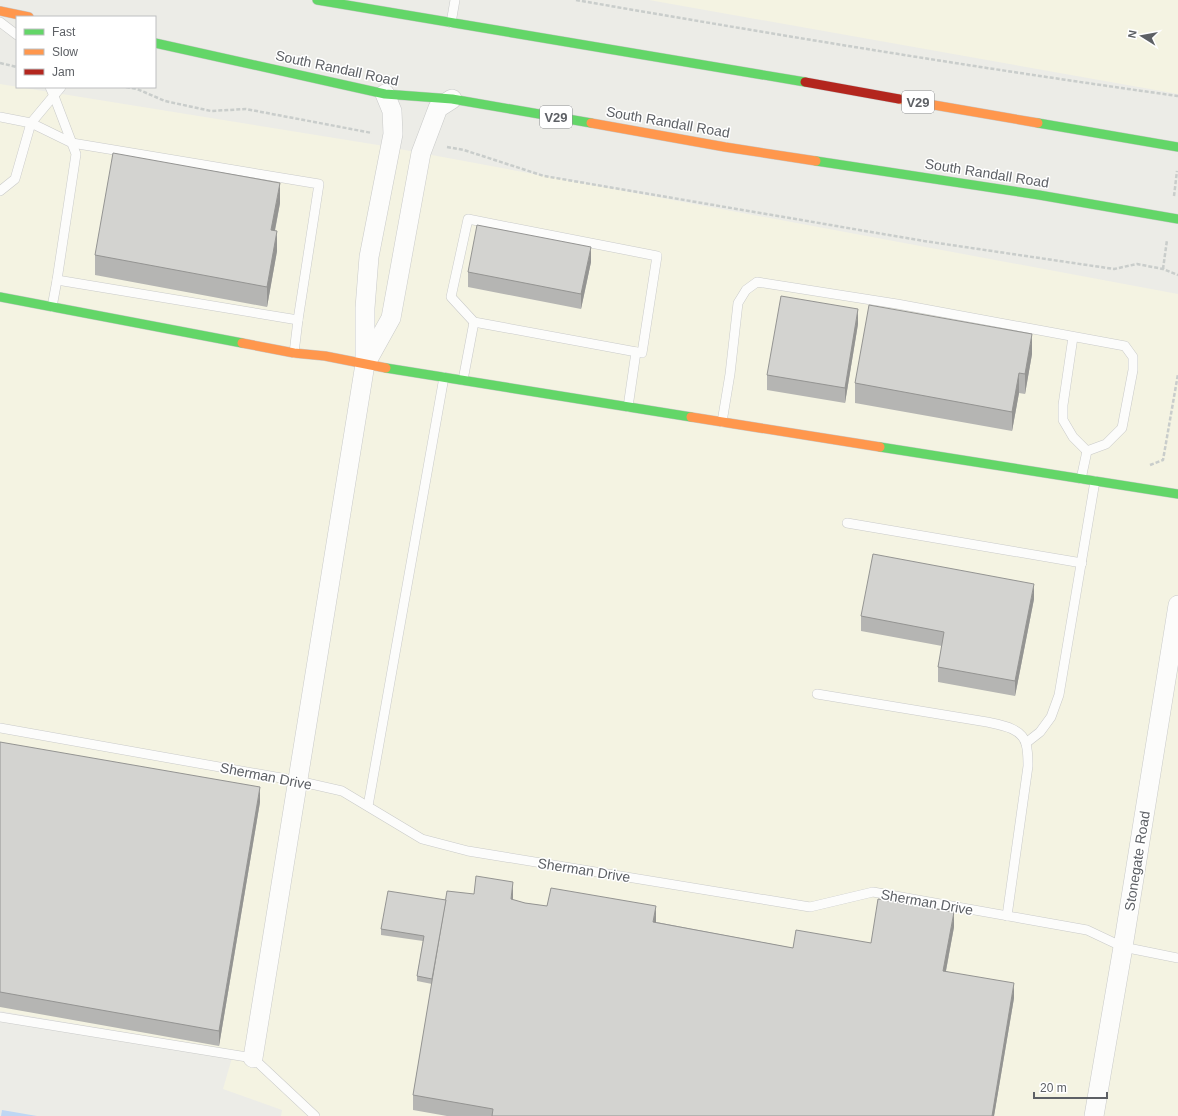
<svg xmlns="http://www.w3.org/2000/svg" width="1178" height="1116" font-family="Helvetica,sans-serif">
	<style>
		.commercial { fill: #f4f3e2 }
		.water { fill: #bfd7f3 }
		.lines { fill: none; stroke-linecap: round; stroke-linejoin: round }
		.lane-casing { stroke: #c9cac9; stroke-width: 10 }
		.street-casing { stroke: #c9cac9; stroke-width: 20 }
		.fast-casing { stroke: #c9c9c9; stroke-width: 10 }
		.slow-casing { stroke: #c9c9c9; stroke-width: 10 }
		.jam-casing { stroke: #c9c9c9; stroke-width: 10 }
		.path { stroke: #c9cdcb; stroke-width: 2.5; stroke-dasharray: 4 2; stroke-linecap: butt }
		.lane { stroke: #fcfcfb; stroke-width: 9 }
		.street { stroke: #fcfcfb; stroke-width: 19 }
		.fast { stroke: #63d668; stroke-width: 9 }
		.slow { stroke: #ff974d; stroke-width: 9 }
		.jam { stroke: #b3261e; stroke-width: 9 }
		.wall { fill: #b5b5b3 }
		.shaded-wall { fill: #949492 }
		.building { fill: #d3d3d0; stroke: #949492 }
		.labels { text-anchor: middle; stroke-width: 3; stroke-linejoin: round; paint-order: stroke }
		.shield { fill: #fff; stroke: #8e9093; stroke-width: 1 }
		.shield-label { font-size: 13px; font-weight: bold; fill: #5d6065 }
		.street-label { font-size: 14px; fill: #5d6065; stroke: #fff }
	</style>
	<rect width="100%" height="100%" fill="#ecece7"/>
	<g class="commercial">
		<path d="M649 0H1178V94Z"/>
		<path d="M0 84 378 145 1178 294V1116H281L282 1110 223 1089 234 1051 0 1011Z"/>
	</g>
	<path class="water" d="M2 1110 37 1116H1Z"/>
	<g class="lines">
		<g class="lane-casing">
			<g id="lane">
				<path d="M0 22 17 35"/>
				<path d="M451 23 455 0"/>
				<path d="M50 87 54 96 76 154 57 280 52 307"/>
				<path d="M0 117 31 123 61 87"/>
				<path d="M0 191 15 179 31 123 72 143 319 184 298 320 294 353"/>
				<path d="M468 219 657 256 642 353 474 322 451 297Z"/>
				<path d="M57 280 298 320"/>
				<path d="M1073 337 1063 405V420L1073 437 1087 451"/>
				<path d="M463 380 474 322"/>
				<path d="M628 407 636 352"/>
				<path d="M722 422 730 374 738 303 746 290 757 282 897 304 1125 346 1133 357V370L1122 428 1106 444 1087 451 1081 479"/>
				<path d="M847 523 1082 563"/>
				<path d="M817 694 987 722C1001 725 1022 728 1026 744 1028 751 1028 759 1028 766L1007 916"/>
				<path d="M0 728 298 781 342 791 422 839 468 851 810 907 873 892 1087 930 1123 947 1178 958"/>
				<path d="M1026 743 1040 732 1051 717 1059 695 1095 481"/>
				<path d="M368 806 444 377"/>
				<path d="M0 1017 253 1058 315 1116"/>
			</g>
		</g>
		<g class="street-casing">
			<g id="street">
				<path d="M366 363 391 318 421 153 438 108 452 99"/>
				<path d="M253 1058 365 364V308L369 257 393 134 392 111 385 94"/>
				<path d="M1094 1116 1123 947 1178 605"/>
			</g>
		</g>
		<g class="fast-casing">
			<g id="fast">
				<path d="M317 0 805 82"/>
				<path d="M155 43 385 94 452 99 591 123"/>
				<path d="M1038 123 1178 147"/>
				<path d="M816 161 1039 195 1178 219"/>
				<path d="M0 297 242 343"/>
				<path d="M386 368 691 417"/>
				<path d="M880 447 1178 494"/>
			</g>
		</g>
		<g class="slow-casing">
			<g id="slow">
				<path d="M0 11 29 17"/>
				<path d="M899 99 1038 123"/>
				<path d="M591 123 725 147 816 161"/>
				<path d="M242 343 294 353 325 356 386 368"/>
				<path d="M691 417 880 447"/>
			</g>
		</g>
		<g class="jam-casing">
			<path id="jam" d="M805 82 899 99"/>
		</g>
		<g class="path">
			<path d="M576 0C777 35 977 68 1178 96"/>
			<path d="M0 63 17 67"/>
			<path d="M126 87 137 89 165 101 211 111 246 109 372 133"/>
			<path d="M447 147 464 150 544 176 924 241 1114 269 1137 264 1163 269 1178 275"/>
			<path d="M1174 196 1177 171"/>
			<path d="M1163 269 1167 240"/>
			<path d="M1150 465 1163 460 1178 374"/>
		</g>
		<use href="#lane" class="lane"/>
		<use href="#street" class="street"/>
		<use href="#fast" class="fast"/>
		<use href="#slow" class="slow"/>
		<use href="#jam" class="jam"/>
	</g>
	<g class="wall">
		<path d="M280 203 275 231 277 251 267 307 95 275V255Z"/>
		<path d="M591 262 581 309 468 287V272Z"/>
		<path d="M858 324 845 403 767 390V375Z"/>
		<path d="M1032 354 1025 394 1019 393 1012 431 855 403V383Z"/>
		<path d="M1034 599 1015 696 938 682V667L942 646 861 631V616Z"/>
		<path d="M0 742 260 802 219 1046 0 1007Z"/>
		<path d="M474 894 513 897V900L525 903 656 922 793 948 871 943 954 927 946 971 1014 998 994 1116H447L413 1110V1095L432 984 417 981V976L423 941 381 935V929L446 900Z"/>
	</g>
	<g class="shaded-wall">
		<path d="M280 183V203L271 250V230Z"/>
		<path d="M277 231V251L267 307V287Z"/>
		<path d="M591 247V262L581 309V294Z"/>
		<path d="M858 309V324L845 403V388Z"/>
		<path d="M1032 334V354L1025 394V374Z"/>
		<path d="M1019 373V393L1012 431V412Z"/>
		<path d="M1034 584V599L1015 696V681Z"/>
		<path d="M260 787V802L219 1046V1031Z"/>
		<path d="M513 882V897L511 914V899Z"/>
		<path d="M656 906V922L653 937V922Z"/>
		<path d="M954 912V927L943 986V971Z"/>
		<path d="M1014 983V998L994 1116H992Z"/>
	</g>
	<g class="building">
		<path d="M113 153 280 183 271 230 277 231 267 287 95 255Z"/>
		<path d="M477 225 591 247 581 294 468 272Z"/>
		<path d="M781 296 858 309 845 388 767 375Z"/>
		<path d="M869 305 1032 334 1025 374 1019 373 1012 412 855 383Z"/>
		<path d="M873 554 1034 584 1015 681 938 667 944 632 861 616Z"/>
		<path d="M0 742 260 787 219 1031 0 992Z"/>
		<path d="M476 876 513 882 511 899 525 903 547 906 551 888 656 906 653 922 793 948 796 930 871 943 878 899 954 912 943 971 1014 983 992 1116H492L493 1109 413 1095 447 891 474 894Z"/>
		<path d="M388 891 446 900 432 979 417 976 424 936 381 929Z"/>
	</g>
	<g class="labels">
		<g class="shield">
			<rect x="902" y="91" width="32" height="22" rx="3"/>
			<rect x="540" y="106" width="32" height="22" rx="3"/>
		</g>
		<g class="shield-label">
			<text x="918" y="107">V29</text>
			<text x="556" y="122">V29</text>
		</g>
		<g class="street-label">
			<text transform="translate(337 68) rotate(12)" y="5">South Randall Road</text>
			<text transform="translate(668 122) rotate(10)" y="5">South Randall Road</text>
			<text transform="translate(987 173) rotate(9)" y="5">South Randall Road</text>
			<text transform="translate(266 776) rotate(11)" y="5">Sherman Drive</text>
			<text transform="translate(1137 861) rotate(-81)" y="5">Stonegate Road</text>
			<text transform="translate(584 870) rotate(9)" y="5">Sherman Drive</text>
			<text transform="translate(927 902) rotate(10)" y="5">Sherman Drive</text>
		</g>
	</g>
	<rect x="16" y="16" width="140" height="72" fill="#ffffff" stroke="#bebfc1"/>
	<rect x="24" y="29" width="20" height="6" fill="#63d668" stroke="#bebfc1"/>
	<text x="52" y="36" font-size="12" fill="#5d6065">Fast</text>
	<rect x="24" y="49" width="20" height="6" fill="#ff974d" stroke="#bebfc1"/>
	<text x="52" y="56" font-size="12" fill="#5d6065">Slow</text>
	<rect x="24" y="69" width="20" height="6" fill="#b3261e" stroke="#bebfc1"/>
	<text x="52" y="76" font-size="12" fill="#5d6065">Jam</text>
	<g transform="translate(1142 36) rotate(281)" stroke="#ffffff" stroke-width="3" paint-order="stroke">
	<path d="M0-3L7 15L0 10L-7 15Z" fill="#5d6065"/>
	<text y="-6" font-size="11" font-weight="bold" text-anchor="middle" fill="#5d6065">N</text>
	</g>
	<path d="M1034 1092v6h73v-6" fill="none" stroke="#5d6065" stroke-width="2"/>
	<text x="1040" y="1092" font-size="12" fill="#5d6065" stroke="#ffffff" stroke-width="3" paint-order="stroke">20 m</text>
</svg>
